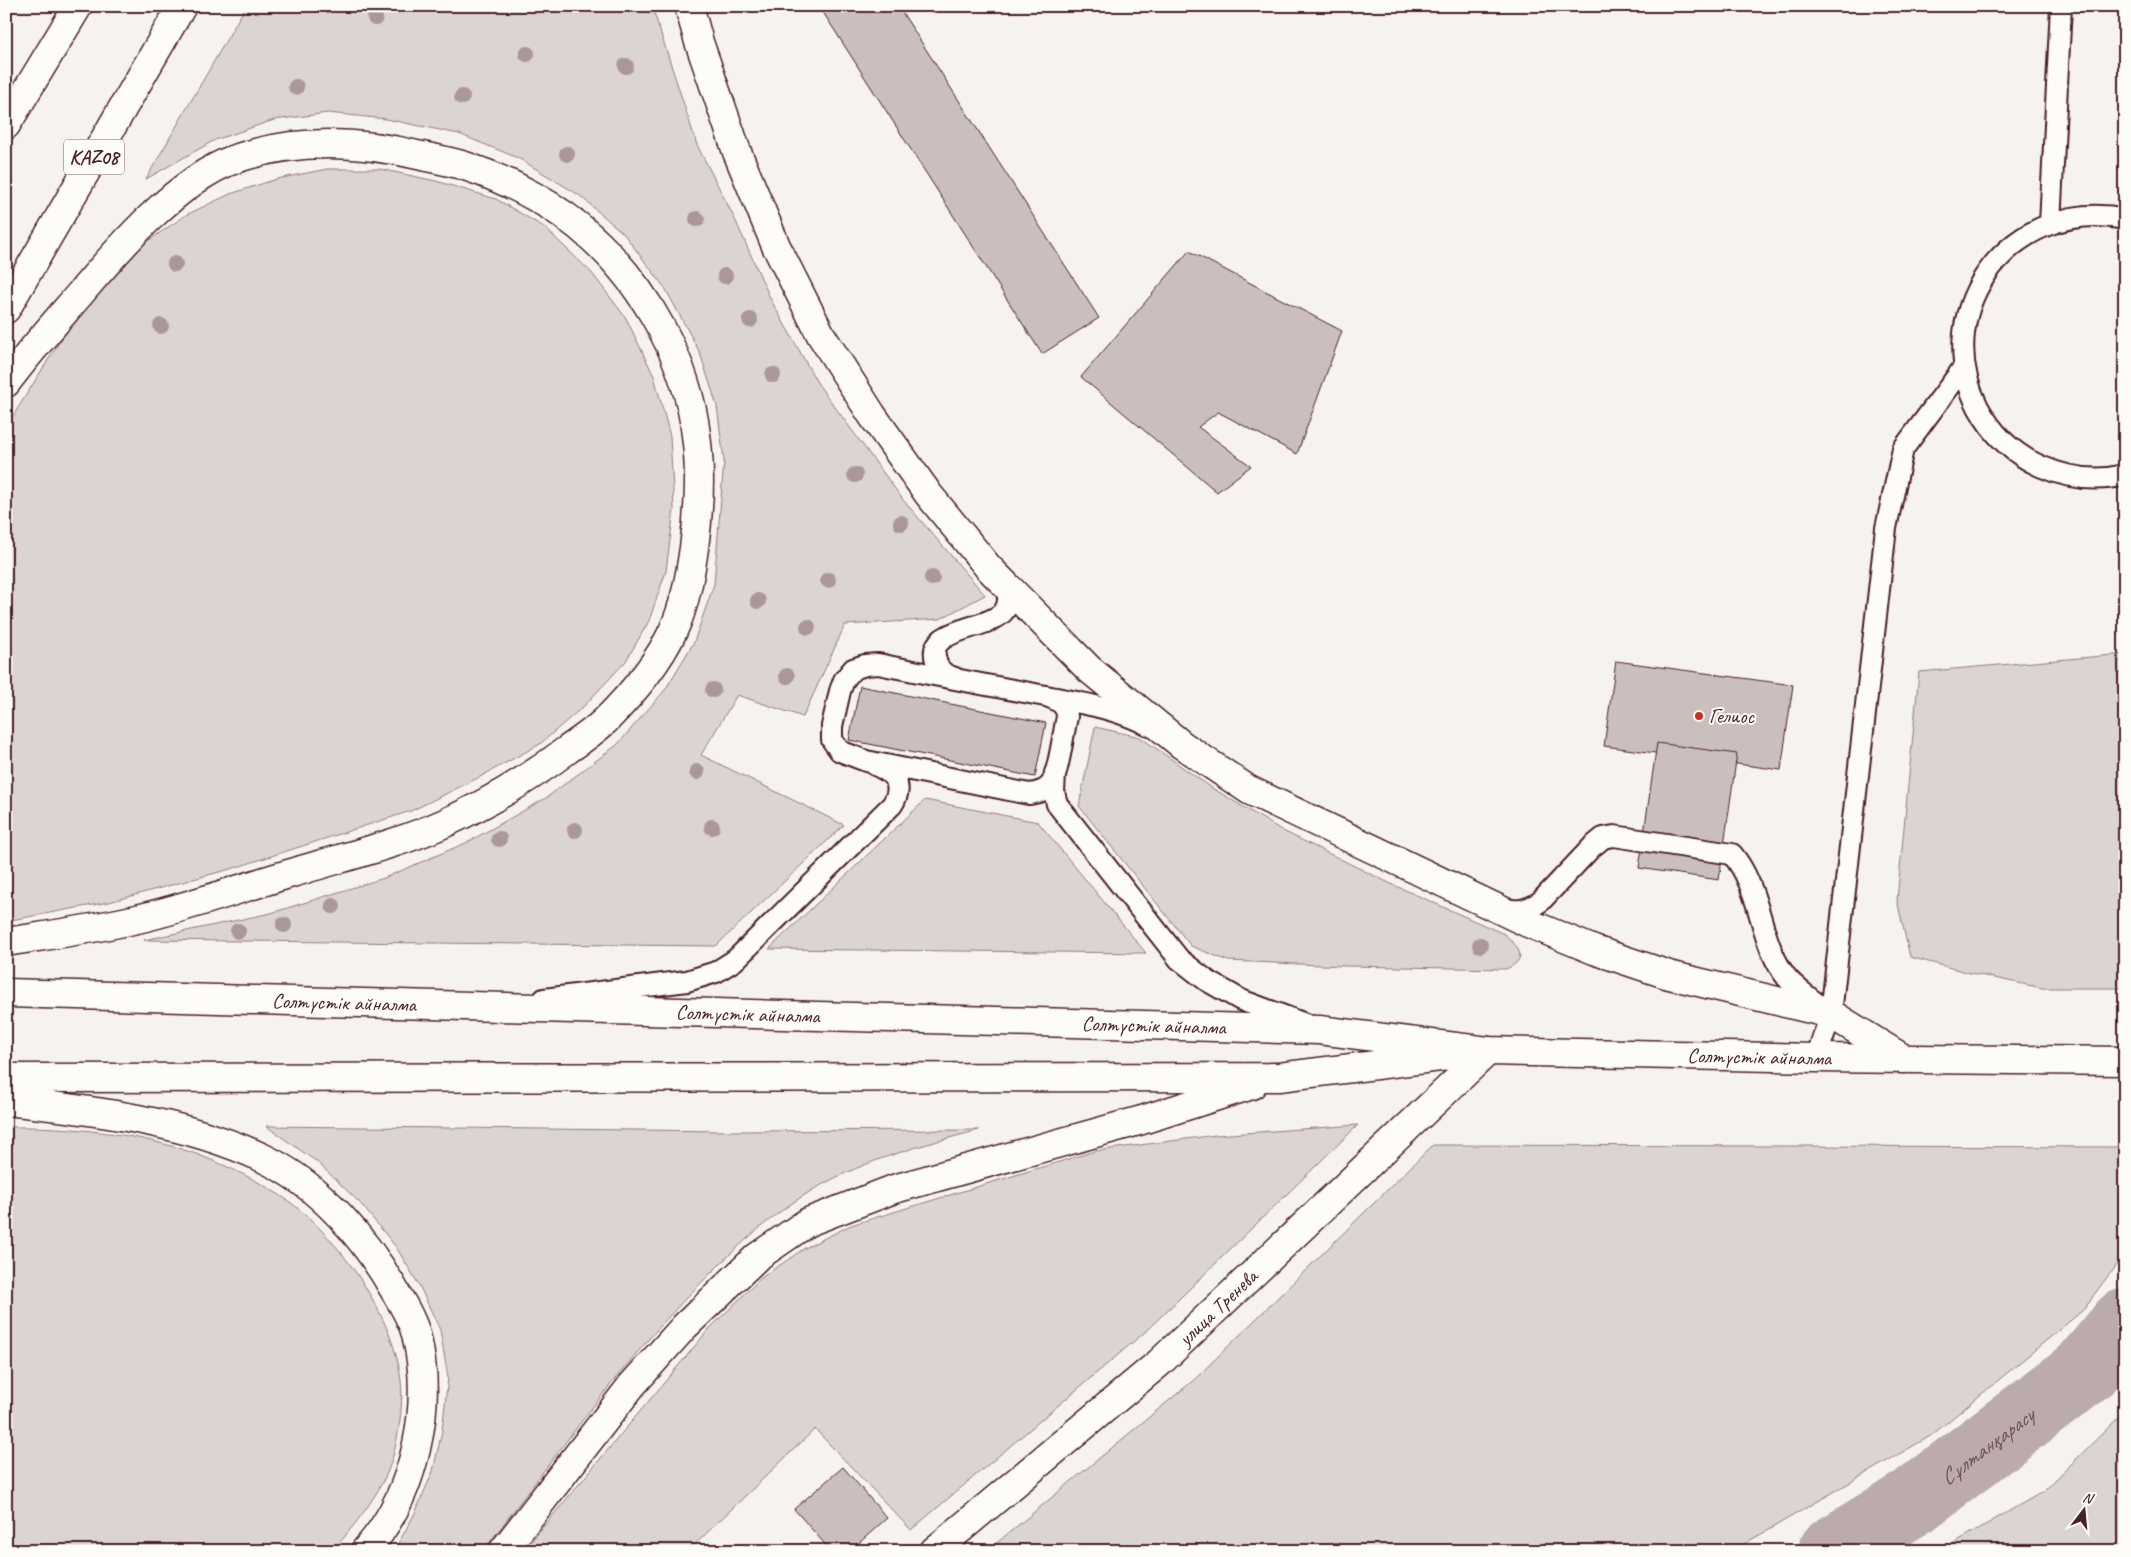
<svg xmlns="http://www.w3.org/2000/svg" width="2131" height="1557" font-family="Caveat,sans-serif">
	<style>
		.green { fill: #dcd4d2; stroke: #937a7e }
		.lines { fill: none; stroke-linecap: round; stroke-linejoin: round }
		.river { stroke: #bbabac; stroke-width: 69 }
		.building { fill: #cbbfbe; stroke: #4a1f2b }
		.lane-casing { stroke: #4a1f2b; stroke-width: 24 }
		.street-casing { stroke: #4a1f2b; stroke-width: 31 }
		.primary-casing { stroke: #4a1f2b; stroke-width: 31 }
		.lane { stroke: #fdfcf7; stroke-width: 20 }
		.street { stroke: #fdfcf7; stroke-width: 28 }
		.primary { stroke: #fdfcf7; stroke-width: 28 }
		.tree { fill: #ab979a }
		.poi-dot { fill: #c8321e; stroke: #fdfcf7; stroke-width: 2 }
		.labels { text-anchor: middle; stroke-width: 4; stroke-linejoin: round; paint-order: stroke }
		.shield { fill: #fdfcf7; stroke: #806168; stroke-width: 1 }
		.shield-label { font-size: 20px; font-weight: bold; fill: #4a1f2b }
		.poi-label { font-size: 21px; fill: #4a1f2b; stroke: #fdfcf7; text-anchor: start }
		.street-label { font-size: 21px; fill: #4a1f2b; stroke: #fdfcf7 }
		.water-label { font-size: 22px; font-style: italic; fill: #725058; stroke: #fdfcf7 }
	</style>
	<rect width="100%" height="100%" fill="#f6f3ef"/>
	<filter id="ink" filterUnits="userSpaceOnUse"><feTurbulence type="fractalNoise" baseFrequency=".02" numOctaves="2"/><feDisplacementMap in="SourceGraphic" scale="10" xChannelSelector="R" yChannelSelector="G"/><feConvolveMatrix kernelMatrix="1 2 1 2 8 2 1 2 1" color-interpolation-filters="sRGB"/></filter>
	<g filter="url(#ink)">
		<g class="green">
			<path d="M246 6H652L697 145 733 215 771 300 818 384 904 501 985 595 940 619 845 625 803 717 737 695 701 755 844 825 716 946 144 940 271 913 384 878 468 842 546 798 617 745 665 690 694 642 714 584 724 461 717 406 700 353 665 288 623 233 579 195 518 158 459 134 386 119 328 113 274 120 215 140 146 179Z"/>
			<path d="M327 169H380L436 181 496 199 544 227 591 272 626 318 654 376 670 436 674 509 666 571 649 621 626 661 585 705 540 744 480 777 411 811 234 868 109 902 6 921V427L60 341 93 297 145 243 186 215 230 194 277 179Z"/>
			<path d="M2125 654V988H2042L1970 973 1910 957 1897 900 1919 672Z"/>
			<path d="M1095 727 1140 737 1212 788 1283 831 1387 882 1504 934C1518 946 1530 959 1506 969L1345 966 1228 961 1191 946 1079 806Z"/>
			<path d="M925 800 1038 822 1146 953 769 949Z"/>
			<path d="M1358 1125 1145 1332 911 1530 815 1429 688 1551H523L710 1328 761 1278 805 1248 851 1225 1095 1151 1216 1135Z"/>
			<path d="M266 1126 729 1131 979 1130C923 1145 867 1159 816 1188 778 1210 744 1240 713 1271 626 1355 557 1455 483 1551H394L415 1513 433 1471 442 1431 448 1378 440 1330 419 1285 396 1247 360 1203 317 1162Z"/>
			<path d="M6 1127C67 1126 139 1133 196 1154 228 1166 262 1182 290 1202 340 1239 395 1318 401 1381 404 1405 397 1451 387 1473 374 1502 353 1526 333 1551H6Z"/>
			<path d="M1433 1145 2125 1147V1253L2082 1311 1932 1435 1732 1551H987L1195 1379Z"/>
			<path d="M2125 1411V1551H1940L2044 1491Z"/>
		</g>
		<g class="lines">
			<path class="river" id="s1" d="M1833 1551 1914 1501 2084 1372 2125 1323"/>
		</g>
		<g class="building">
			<path d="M819 6H898L1099 318 1042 354Z"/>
			<path d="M1189 251 1342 331 1297 454 1218 412 1198 427 1251 466 1217 492 1081 377Z"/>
			<path d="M1616 661 1793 685 1781 770 1604 746Z"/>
			<path d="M860 686 1046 723 1035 777 849 740Z"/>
			<path d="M1657 743 1737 754 1719 880 1639 868Z"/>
			<path d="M843 1467 887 1518 850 1551H831L794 1509Z"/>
		</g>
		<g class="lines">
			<g class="lane-casing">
				<g id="lane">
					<path d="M2125 219C2016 196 1927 307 1978 407 1992 433 2013 454 2040 466 2067 478 2096 482 2125 475"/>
					<path d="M2050 224 2061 6"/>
					<path d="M955 678C946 675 939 672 936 661 922 615 1035 639 1002 581"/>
					<path d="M1049 697C1060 701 1067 706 1067 717 1063 734 1059 771 1051 784 1046 791 1037 793 1029 794L866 761 840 751 832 740V726L840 691 844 680 853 669 865 665 878 664C929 674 979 684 1030 693 1068 701 1113 706 1148 725"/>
					<path d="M1055 773 1054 792 1057 804 1179 959 1206 980 1241 1000 1308 1025"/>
					<path d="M1504 909C1518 912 1529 910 1541 901L1592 847 1603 838 1614 836 1732 854C1760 887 1759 936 1782 971 1792 987 1811 998 1825 1010"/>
					<path d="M544 999 687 981 716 972 735 960 892 805C905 785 894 773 875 765"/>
					<path d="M1816 1058 1831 1014 1886 528 1903 449 1964 367"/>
				</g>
			</g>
			<g class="street-casing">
				<g id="street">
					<path id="s2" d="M934 1551 1159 1363 1488 1051"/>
				</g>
			</g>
			<g class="primary-casing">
				<g id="primary">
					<path d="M689 6 699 42 737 152 776 246 821 335 872 415 929 495 988 567 1089 669 1182 745 1249 790 1528 923 1594 950 1669 975 1831 1014 1904 1059"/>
					<path d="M6 125 78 6"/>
					<path d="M6 309 182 6"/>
					<path d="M6 383C29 352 54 324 79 295 117 250 178 179 235 159 296 138 360 141 422 156 437 159 453 162 468 167 510 181 559 207 591 237 645 286 688 362 696 435 701 471 699 512 694 548 690 576 685 605 673 631 657 665 632 694 605 721 593 732 580 741 567 750 529 779 488 803 445 823 396 845 343 857 292 873 240 888 189 907 137 919 94 929 50 935 6 942"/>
					<path id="s3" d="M6 993 1319 1030 1488 1051 1816 1058 2125 1061"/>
					<path d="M6 1078 1279 1077 1448 1056"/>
					<path d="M6 1101C93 1110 184 1121 263 1158 320 1185 366 1239 396 1293 404 1306 412 1320 416 1334 434 1406 415 1496 365 1551"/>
					<path d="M503 1551 632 1385 684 1327 757 1257 808 1222 894 1189 1142 1120 1252 1085"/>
				</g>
			</g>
			<use href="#lane" class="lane"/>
			<use href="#street" class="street"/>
			<use href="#primary" class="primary"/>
		</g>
		<g class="tree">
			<circle cx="375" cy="18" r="8"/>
			<circle cx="527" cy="54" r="8"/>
			<circle cx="626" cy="66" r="8"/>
			<circle cx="296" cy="87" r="8"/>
			<circle cx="462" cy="97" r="8"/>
			<circle cx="567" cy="154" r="8"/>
			<circle cx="697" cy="219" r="8"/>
			<circle cx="175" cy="264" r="8"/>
			<circle cx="725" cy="276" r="8"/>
			<circle cx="750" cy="320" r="8"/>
			<circle cx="161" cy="326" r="8"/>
			<circle cx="773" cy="375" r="8"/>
			<circle cx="855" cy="475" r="8"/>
			<circle cx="901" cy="523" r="8"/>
			<circle cx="932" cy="578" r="8"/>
			<circle cx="828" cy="580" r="8"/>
			<circle cx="758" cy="601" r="8"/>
			<circle cx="808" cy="627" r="8"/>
			<circle cx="787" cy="676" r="8"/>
			<circle cx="713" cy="690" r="8"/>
			<circle cx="697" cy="772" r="8"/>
			<circle cx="712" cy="827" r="8"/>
			<circle cx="575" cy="830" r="8"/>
			<circle cx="499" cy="839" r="8"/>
			<circle cx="333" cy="906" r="8"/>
			<circle cx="284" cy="925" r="8"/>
			<circle cx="238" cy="931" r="8"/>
			<circle cx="1480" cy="945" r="8"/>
		</g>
	</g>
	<circle class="poi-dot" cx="1699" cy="716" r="5"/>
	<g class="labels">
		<rect class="shield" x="64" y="139.5" width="60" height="35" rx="4"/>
		<g class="shield-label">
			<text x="94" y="164">KAZ08</text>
		</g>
		<g class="poi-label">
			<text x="1709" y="723">Гелиос</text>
		</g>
		<g class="street-label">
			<text dy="7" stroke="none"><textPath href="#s3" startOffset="338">Солтүстік айналма</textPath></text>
			<text dy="7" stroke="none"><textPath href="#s3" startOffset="742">Солтүстік айналма</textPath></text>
			<text dy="7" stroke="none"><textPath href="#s3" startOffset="1148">Солтүстік айналма</textPath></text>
			<text dy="7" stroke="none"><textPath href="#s3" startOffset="1755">Солтүстік айналма</textPath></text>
			<text dy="7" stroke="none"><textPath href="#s2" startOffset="374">улица Тренева</textPath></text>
		</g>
		<g class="water-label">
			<text dy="8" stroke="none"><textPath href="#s1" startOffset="186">Сұлтанқарасу</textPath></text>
		</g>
	</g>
	<rect width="2131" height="1557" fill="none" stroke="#fdfcf7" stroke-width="25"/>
	<rect x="12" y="12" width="2106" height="1532" fill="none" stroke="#4a1f2b" stroke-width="2" filter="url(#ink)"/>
	<g transform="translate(2084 1510) rotate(16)" stroke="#fdfcf7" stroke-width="4" paint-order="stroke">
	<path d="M0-4L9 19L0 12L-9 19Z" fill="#4a1f2b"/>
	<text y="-8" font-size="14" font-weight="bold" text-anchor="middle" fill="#4a1f2b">N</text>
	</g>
</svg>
